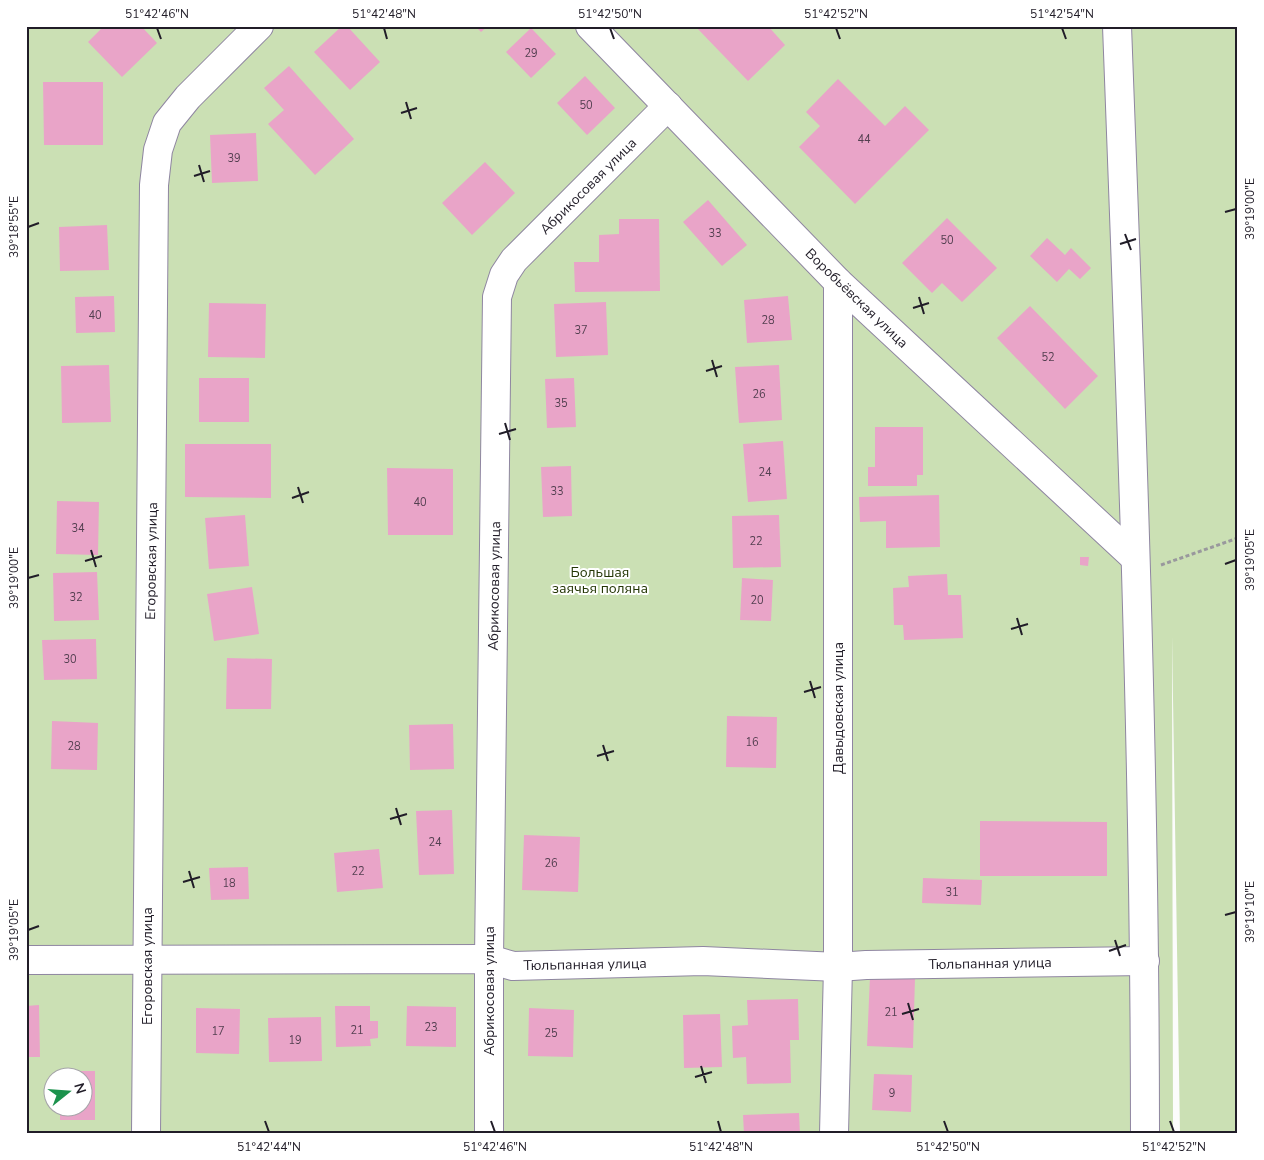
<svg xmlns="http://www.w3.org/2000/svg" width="1264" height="1160" font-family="'Nunito Sans',sans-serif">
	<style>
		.green { fill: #cbe0b4; fill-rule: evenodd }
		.building { fill: #e9a4c8 }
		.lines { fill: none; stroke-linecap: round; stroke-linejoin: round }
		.street-casing { stroke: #8f86a1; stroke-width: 30 }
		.path { stroke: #99989d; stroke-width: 3; stroke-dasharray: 4 2.5; stroke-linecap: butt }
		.street { stroke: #fff; stroke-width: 28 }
		.ticks { fill: none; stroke: #211d28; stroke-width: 2 }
		.labels { text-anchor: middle; stroke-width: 4; stroke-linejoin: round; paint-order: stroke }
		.number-label { font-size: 11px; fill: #533f50 }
		.street-label { font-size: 14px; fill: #211d28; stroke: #fff }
		.park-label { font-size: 14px; fill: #243605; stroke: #fff }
		.neatline { fill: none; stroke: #211d28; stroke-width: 2 }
		.ticks-label { font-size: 12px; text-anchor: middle; fill: #211d28 }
	</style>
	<rect width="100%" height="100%" fill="#fcfcfc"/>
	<path class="green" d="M26 26H1238V1134H1180L1172 636 1173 1134H26ZM52 1078H82V1108H52Z"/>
	<g class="building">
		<path d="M104 26H141L157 43 122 77 88 42Z"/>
		<path d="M342 26H347L380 62 350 90 314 52Z"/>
		<path d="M475 26H488L481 32Z"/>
		<path d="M695 26H768L785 45 748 81Z"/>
		<path d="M531 28 556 54 531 78 506 52Z"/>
		<path d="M289 66 354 139 315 175 268 124 284 110 264 88Z"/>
		<path d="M585 76 615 108 587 135 557 103Z"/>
		<path d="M838 79 885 126 905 106 929 130 855 204 799 147 820 126 806 112Z"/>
		<path d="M43 82H103V145H44Z"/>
		<path d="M256 133 258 181 212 183 210 135Z"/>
		<path d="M485 162 515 193 472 235 442 203Z"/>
		<path d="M708 200 747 245 722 266 683 222Z"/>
		<path d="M947 218 997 268 962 302 942 283 932 293 902 263Z"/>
		<path d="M619 219H659L660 291 575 292 574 262H599V235L619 234Z"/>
		<path d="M107 225 109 270 60 271 59 227Z"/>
		<path d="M1047 238 1065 255 1071 248 1091 268 1080 279 1069 269 1057 282 1030 256Z"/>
		<path d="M114 296 115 332 76 333 75 297Z"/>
		<path d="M788 296 792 340 747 343 744 300Z"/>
		<path d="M606 302 608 355 556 357 554 304Z"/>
		<path d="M209 303 266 304 265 358 208 357Z"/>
		<path d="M1030 306 1098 376 1065 409 997 338Z"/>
		<path d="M109 365 111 422 62 423 61 366Z"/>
		<path d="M779 365 782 420 739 423 735 367Z"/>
		<rect x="199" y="378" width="50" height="44"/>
		<path d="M574 378 576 427 547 428 545 379Z"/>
		<path d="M875 427H923V475H917V486H868V467H875Z"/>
		<path d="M783 441 787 499 748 502 743 444Z"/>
		<path d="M185 444H271V498L185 497Z"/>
		<path d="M571 466 572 516 543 517 541 467Z"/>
		<path d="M387 468 453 469V535H388Z"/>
		<path d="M939 495 940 547 886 548V521L860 522 859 497Z"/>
		<path d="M57 501 99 502 98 555 56 554Z"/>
		<path d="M245 515 249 566 209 569 205 518Z"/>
		<path d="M779 515 781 567 733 568 732 516Z"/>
		<path d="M1080 557H1089L1088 566 1080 565Z"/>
		<path d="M97 572 99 620 54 621 53 573Z"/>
		<path d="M947 574 948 595H961L963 638 904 640 903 625H894L893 588 909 587 908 576Z"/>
		<path d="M742 578 773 580 771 621 740 620Z"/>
		<path d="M252 587 259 634 214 641 207 594Z"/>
		<path d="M96 639 97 679 44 680 42 640Z"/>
		<path d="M227 658 272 659 271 709H226Z"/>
		<path d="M727 716 777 717 776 768 726 767Z"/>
		<path d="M52 721 98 723 97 770 51 769Z"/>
		<path d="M453 724 454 769 410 770 409 725Z"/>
		<path d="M452 810 454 874 419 875 416 811Z"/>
		<path d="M980 821 1107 822V876H980Z"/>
		<path d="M524 835 580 837 578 892 522 890Z"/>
		<path d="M379 849 383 888 337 892 334 853Z"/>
		<path d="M248 867 249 899 211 900 209 868Z"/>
		<path d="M923 878 982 880 981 905 922 903Z"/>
		<path d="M870 976 915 978 913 1048 867 1046Z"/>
		<path d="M798 999 799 1040H790L791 1083 747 1084 746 1057 733 1058 732 1026 748 1025 747 1000Z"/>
		<path d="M39 1005 40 1057H26V1006Z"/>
		<path d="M335 1006H370V1021H378V1038L370 1039 371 1046 336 1047Z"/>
		<path d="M407 1006 456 1007V1047L406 1046Z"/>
		<path d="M196 1008 240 1009 239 1054 196 1053Z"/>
		<path d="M529 1008 574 1010 573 1057 528 1056Z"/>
		<path d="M720 1014 722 1067 684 1068 683 1015Z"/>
		<path d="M321 1017 322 1061 269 1062 268 1018Z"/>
		<path d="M60 1071H95V1120H60V1108H82V1078H60Z"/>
		<path d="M874 1074 912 1075 911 1112 872 1110Z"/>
		<path d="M799 1113 800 1134H744L743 1115Z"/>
		<path d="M916 1131 959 1132V1134H916Z"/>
	</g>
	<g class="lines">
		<g class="street-casing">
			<g id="street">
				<path d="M590 26 838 282 1135 558"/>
				<path d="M1117 26C1131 395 1145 765 1145 1134"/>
				<path d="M26 960 489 959 513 966 703 961 838 967 866 965 1145 961"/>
				<path d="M146 1134 154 185 158 150 167 123 188 97 259 26"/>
				<path d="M489 1134V959L497 297 504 275 514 260 668 106"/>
				<path d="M834 1134 838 967V282"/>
			</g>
		</g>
		<path class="path" d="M1161 565 1238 538"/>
		<use href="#street" class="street"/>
	</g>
	<path class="ticks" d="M157 28 161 39M384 28 387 39M610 28 614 39M836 28 840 39M1062 28 1066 39M406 102 411 119M401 113 417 108M199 165 204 182M194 176 210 171M1225 212 1236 209M28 227 39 223M1125 234 1131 250M1120 244 1136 239M919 297 924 314M913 308 929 303M712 360 717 377M706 371 722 366M505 423 510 440M499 434 516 429M298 487 303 503M292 498 309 492M91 550 96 567M85 561 102 556M1225 564 1236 560M28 578 39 575M1017 618 1022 635M1011 629 1028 624M810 681 815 698M804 692 821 687M603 745 608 761M597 756 614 751M396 808 401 825M390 819 407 814M189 871 194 888M183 882 200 877M1225 915 1236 912M28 930 39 926M1115 940 1120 956M1109 951 1126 945M908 1003 913 1020M902 1014 919 1009M701 1066 706 1083M695 1077 712 1072M265 1121 269 1132M491 1121 495 1132M718 1121 721 1132M944 1121 948 1132M1170 1121 1174 1132"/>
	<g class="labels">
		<g class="number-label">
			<text x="531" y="57">29</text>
			<text x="586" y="109">50</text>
			<text x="864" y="143">44</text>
			<text x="234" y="162">39</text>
			<text x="715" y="237">33</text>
			<text x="947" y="244">50</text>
			<text x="95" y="319">40</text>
			<text x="768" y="324">28</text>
			<text x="581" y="334">37</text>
			<text x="1048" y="361">52</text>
			<text x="759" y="398">26</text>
			<text x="561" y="407">35</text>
			<text x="765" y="476">24</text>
			<text x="557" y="495">33</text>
			<text x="420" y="506">40</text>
			<text x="78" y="532">34</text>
			<text x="756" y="545">22</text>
			<text x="76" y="601">32</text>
			<text x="757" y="604">20</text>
			<text x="70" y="663">30</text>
			<text x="752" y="746">16</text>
			<text x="74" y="750">28</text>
			<text x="435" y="846">24</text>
			<text x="551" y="867">26</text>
			<text x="358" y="875">22</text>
			<text x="229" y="887">18</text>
			<text x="952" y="896">31</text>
			<text x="891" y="1016">21</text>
			<text x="431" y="1031">23</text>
			<text x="357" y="1034">21</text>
			<text x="218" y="1035">17</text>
			<text x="551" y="1037">25</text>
			<text x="295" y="1044">19</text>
			<text x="892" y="1097">9</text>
		</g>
		<g class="street-label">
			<text transform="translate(588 186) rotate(-45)" y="5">Абрикосовая улица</text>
			<text transform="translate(857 298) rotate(44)" y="5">Воробьёвская улица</text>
			<text transform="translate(151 561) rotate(-89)" y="5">Егоровская улица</text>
			<text transform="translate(494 586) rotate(-89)" y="5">Абрикосовая улица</text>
			<text transform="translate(838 708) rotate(-90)" y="5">Давыдовская улица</text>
			<text transform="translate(990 963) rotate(-1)" y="5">Тюльпанная улица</text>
			<text transform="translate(585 964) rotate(-1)" y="5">Тюльпанная улица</text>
			<text transform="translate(147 966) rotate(-90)" y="5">Егоровская улица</text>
			<text transform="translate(489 991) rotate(-90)" y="5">Абрикосовая улица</text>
		</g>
		<g class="park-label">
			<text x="600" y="577">Большая<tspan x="600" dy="16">заячья поляна</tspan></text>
		</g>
	</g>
	<rect width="1264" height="1160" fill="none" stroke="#ffffff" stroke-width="55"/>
	<g transform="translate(68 1092) rotate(73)"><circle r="24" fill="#ffffff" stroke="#a6a5a9"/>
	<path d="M0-4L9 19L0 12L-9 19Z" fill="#1c924d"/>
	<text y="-8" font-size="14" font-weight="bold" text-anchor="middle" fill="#211d28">N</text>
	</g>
	<rect x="28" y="28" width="1208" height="1104" class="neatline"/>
	<g class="ticks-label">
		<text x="157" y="18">51°42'46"N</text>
		<text x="384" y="18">51°42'48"N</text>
		<text x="610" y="18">51°42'50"N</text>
		<text x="836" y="18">51°42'52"N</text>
		<text x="1062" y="18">51°42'54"N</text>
		<text transform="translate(1250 209) rotate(-90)" y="4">39°19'00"E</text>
		<text transform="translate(14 227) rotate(-90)" y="4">39°18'55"E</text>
		<text transform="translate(1250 560) rotate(-90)" y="4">39°19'05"E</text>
		<text transform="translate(14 578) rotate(-90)" y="4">39°19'00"E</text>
		<text transform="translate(1250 912) rotate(-90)" y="4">39°19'10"E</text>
		<text transform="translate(14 930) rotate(-90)" y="4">39°19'05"E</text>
		<text x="269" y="1151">51°42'44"N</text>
		<text x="495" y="1151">51°42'46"N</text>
		<text x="721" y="1151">51°42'48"N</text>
		<text x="948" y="1151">51°42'50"N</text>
		<text x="1174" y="1151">51°42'52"N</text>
	</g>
</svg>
